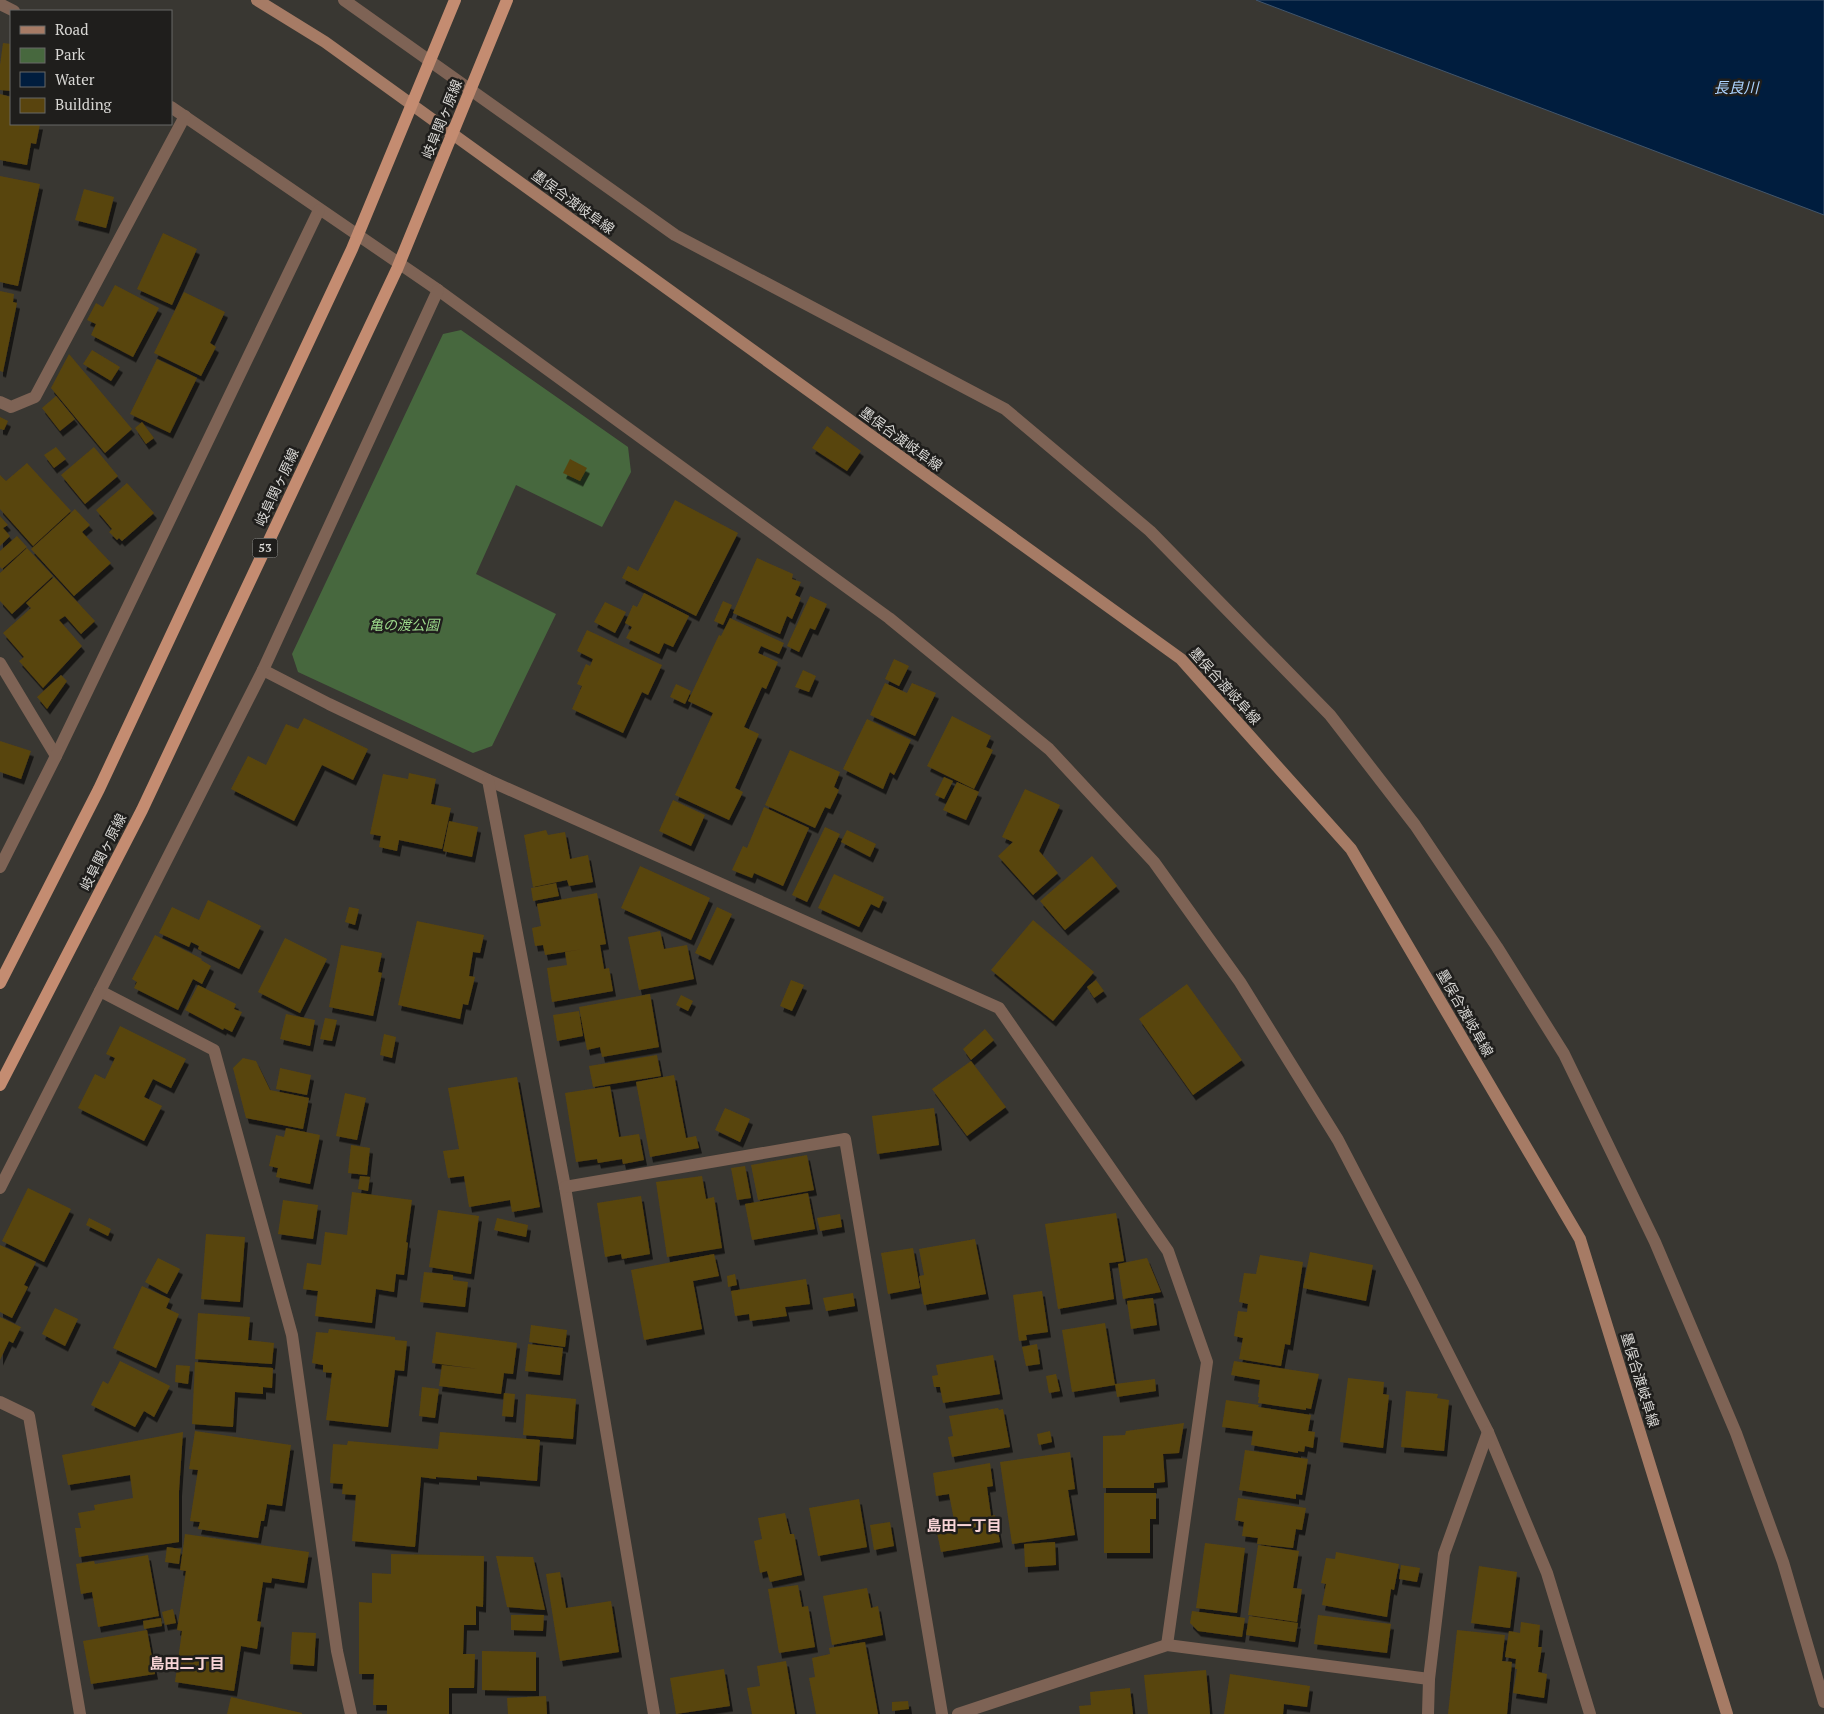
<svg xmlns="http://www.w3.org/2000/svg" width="1824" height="1714" font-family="'PT Serif','Noto Sans JP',serif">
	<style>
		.green { fill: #47683e }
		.water { fill: #001d3e; stroke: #41556b }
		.building { fill: #59440e; filter: url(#shadow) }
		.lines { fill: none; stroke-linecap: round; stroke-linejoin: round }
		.street { stroke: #7e6355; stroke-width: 12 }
		.secondary { stroke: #a67b65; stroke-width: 12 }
		.primary-bridge { stroke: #c48c71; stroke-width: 12 }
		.labels { text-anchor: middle; stroke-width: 5; stroke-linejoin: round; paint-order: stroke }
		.shield { fill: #1f1e1c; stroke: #a0a09d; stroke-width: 1 }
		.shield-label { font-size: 12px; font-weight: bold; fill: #d8d7d4 }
		.street-label { font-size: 14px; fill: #d8d7d4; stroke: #1f1e1c }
		.park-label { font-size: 14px; font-style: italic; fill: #9cd98b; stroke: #1f1e1c }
		.water-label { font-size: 15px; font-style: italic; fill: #add4ff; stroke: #1f1e1c }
		.neighbourhood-label { font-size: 15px; font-weight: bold; fill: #f8d4d6; stroke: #1f1e1c }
	</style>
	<defs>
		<filter id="shadow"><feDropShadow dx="3" dy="5.5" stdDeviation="0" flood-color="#0009"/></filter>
	</defs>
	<rect width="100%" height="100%" fill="#393732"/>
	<path class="green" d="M461 330 628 447 631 472 602 527 516 485 476 574 556 614 492 746 473 753 298 672 292 654 443 334Z"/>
	<path class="water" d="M1256 0H1824V215L1261 2Z"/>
	<g class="building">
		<path d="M3 43 11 44V91L0 90V65Z"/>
		<path d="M0 94 11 97V124H40L36 144 31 143 27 165 0 160Z"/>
		<path d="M0 176 40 184 18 286 0 282Z"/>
		<path d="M84 189 114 197 106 228 75 220Z"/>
		<path d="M163 233 197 249 172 305 137 289Z"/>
		<path d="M115 285 159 308 133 357 91 335 96 324 87 320 96 303 103 307Z"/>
		<path d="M0 291 14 294 13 302 17 303 3 372 0 371Z"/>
		<path d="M184 292 225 312 210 343 216 347 201 376 154 353Z"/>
		<path d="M92 350 120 367 111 381 83 364Z"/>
		<path d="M69 354 132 429 105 453 51 388Z"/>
		<path d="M157 359 197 378 170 433 130 414Z"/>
		<path d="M56 396 75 419 60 431 42 408Z"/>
		<path d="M0 417 8 421 4 430 0 429Z"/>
		<path d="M142 422 154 438 146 444 135 428Z"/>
		<path d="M827 426 861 451 847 471 812 448Z"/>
		<path d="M56 447 66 459 54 468 44 455Z"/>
		<path d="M94 447 118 476 85 504 61 475Z"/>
		<path d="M570 459 587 468 580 481 563 473Z"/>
		<path d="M27 463 71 511 33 546 0 509V475L6 481Z"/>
		<path d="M127 483 154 513 122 541 119 538 117 540 109 532 112 529 96 510Z"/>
		<path d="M675 500 738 533 696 616 622 578 628 566 638 571Z"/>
		<path d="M75 509 90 525 82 532 111 563 74 596 31 549Z"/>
		<path d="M0 516 8 525 3 528 10 536 0 546Z"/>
		<path d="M17 536 27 547 2 569 0 567V551Z"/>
		<path d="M27 548 53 576 12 614 0 601V573Z"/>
		<path d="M757 558 793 574 792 579 801 582 795 595 801 598 792 619 787 616 780 634 733 613Z"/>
		<path d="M54 577 95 621 81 634 65 616 59 620 82 646 43 688 19 661 24 657 3 633 31 608 26 603Z"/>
		<path d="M644 593 689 616 673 647 664 643 659 654 626 638 632 627 625 623 633 605 637 607Z"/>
		<path d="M810 596 827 604 815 630 810 628 799 652 787 646Z"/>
		<path d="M723 601 732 605 723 625 714 621Z"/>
		<path d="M605 602 626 612 615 633 594 622Z"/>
		<path d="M730 618 784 643 779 654 761 646 758 653 778 662 766 689 762 687 744 727 759 734 735 788 743 792 729 820 675 795 713 713 688 701 719 635 721 636Z"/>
		<path d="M587 630 662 665 648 695 642 692 623 733 572 709 582 686 577 684 586 664 590 666 593 659 577 651Z"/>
		<path d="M894 659 909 666 899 686 885 679Z"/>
		<path d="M803 670 816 676 809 692 795 687Z"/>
		<path d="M61 675 67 681 47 709 37 697Z"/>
		<path d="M885 683 907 693 912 683 936 693 915 736 870 715Z"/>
		<path d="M676 684 691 691 685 704 670 697Z"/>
		<path d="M952 716 991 736 986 747 993 750 974 789 927 766Z"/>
		<path d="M304 718 368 749 353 780 322 765 294 821 231 789 248 756 266 765 286 724 298 729Z"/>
		<path d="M867 719 911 740 894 775 890 772 883 789 843 769Z"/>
		<path d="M0 741 31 751 21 779 0 772Z"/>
		<path d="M790 750 840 772 834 787 839 790 830 809 825 807 815 828 765 805Z"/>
		<path d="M409 773 436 779 431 804 451 808 442 849 399 840 397 851 379 847 381 836 370 834 383 774 408 779Z"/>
		<path d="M944 777 953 781 944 799 935 795Z"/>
		<path d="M957 782 979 792 966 820 943 810Z"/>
		<path d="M1025 789 1060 805 1039 851 1058 873 1033 895 998 856 1013 842 1002 837Z"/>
		<path d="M673 800 705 815 691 846 659 831Z"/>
		<path d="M764 807 809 828 783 886 754 873 752 878 732 870 743 846 747 848Z"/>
		<path d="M449 821 478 827 472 857 443 851Z"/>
		<path d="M825 827 840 834 807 902 792 895Z"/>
		<path d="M546 830 548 835 565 832 570 859 588 855 593 882 569 886 567 880 533 887 524 835Z"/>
		<path d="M847 830 876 844 870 857 841 842Z"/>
		<path d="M1092 856 1117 886 1065 930 1040 901Z"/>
		<path d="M640 866 710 898 691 940 621 908Z"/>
		<path d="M834 874 884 897 879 908 871 904 859 927 818 908Z"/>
		<path d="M556 883 559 896 533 901 531 888Z"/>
		<path d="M597 893 606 944 600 945 604 969 609 968 613 991 552 1002 547 968 567 965 565 952 583 949 545 955 543 945 535 946 532 928 541 926 537 904Z"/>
		<path d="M208 900 261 926 239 969 198 949 199 946 191 942 189 947 159 933 172 907 199 920Z"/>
		<path d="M349 907 359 909 355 925 345 922Z"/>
		<path d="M717 907 732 914 710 960 695 953Z"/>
		<path d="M1033 920 1094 972 1053 1021 991 970Z"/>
		<path d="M417 921 484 935 480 953 473 952 469 976 475 977 468 1005 463 1004 460 1019 398 1005Z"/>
		<path d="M660 931 664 949 687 945 694 979 639 990 628 937Z"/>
		<path d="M155 935 202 959 201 960 211 966 202 984 193 979 178 1010 134 988 137 982 132 979Z"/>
		<path d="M285 938 327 959 300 1013 258 992Z"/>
		<path d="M341 945 382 953 378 972 382 973 373 1016 329 1007Z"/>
		<path d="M791 980 804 985 792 1011 780 1006Z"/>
		<path d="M1096 980 1104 991 1094 998 1087 987Z"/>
		<path d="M1187 984 1242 1060 1193 1095 1139 1019Z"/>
		<path d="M198 985 236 1004 234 1009 242 1012 232 1032 224 1028 223 1030 185 1010Z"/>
		<path d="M650 994 659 1047 602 1057 600 1047 587 1050 579 1007Z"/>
		<path d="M681 995 693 1001 688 1011 676 1005Z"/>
		<path d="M579 1011 583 1036 557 1041 553 1015Z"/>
		<path d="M286 1014 315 1020 310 1046 280 1039Z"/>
		<path d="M325 1018 337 1020 332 1041 320 1039Z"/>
		<path d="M120 1026 186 1059 171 1088 153 1079 144 1097 162 1106 144 1141 78 1108 95 1074 105 1079 115 1058 106 1054Z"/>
		<path d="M985 1029 994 1040 971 1060 963 1049Z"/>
		<path d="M384 1034 396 1037 392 1058 380 1055Z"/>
		<path d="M657 1055 661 1076 593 1087 589 1066Z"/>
		<path d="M243 1058 256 1061 270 1090 309 1098 303 1129 246 1118 233 1068Z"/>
		<path d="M971 1061 1006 1107 967 1136 932 1089Z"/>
		<path d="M280 1068 311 1075 307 1095 276 1089Z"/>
		<path d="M674 1075 686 1138 696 1136 699 1148 650 1157 636 1082Z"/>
		<path d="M517 1077 540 1207 512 1212 510 1200 469 1207 464 1176 448 1178 443 1151 459 1149 448 1088Z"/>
		<path d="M610 1086 619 1137 639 1134 644 1160 623 1164 622 1159 598 1163 597 1159 576 1162 565 1093Z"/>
		<path d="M345 1093 366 1098 357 1140 336 1136Z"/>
		<path d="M725 1108 750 1119 740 1142 715 1130Z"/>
		<path d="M934 1108 939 1145 877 1154 872 1116Z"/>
		<path d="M286 1128 320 1135 310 1184 276 1177 278 1168 269 1166 276 1135 284 1137Z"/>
		<path d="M351 1145 370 1148 367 1175 348 1173Z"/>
		<path d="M807 1155 814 1190 758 1200 751 1165Z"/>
		<path d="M745 1166 751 1198 737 1200 731 1168Z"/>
		<path d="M360 1176 370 1177 368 1191 358 1189Z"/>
		<path d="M702 1176 706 1199 714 1197 722 1248 667 1257 656 1182Z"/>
		<path d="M28 1188 71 1209 44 1262 2 1241Z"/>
		<path d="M352 1192 412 1200 406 1242 408 1243 404 1275 396 1274 394 1292 376 1289 372 1323 315 1316 318 1291 303 1289 307 1263 321 1265 325 1232 347 1235Z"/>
		<path d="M808 1193 815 1229 752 1240 745 1204Z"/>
		<path d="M641 1196 650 1254 622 1259 621 1254 605 1257 597 1203Z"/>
		<path d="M283 1200 318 1205 313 1239 278 1234Z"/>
		<path d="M438 1210 479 1216 471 1274 429 1267Z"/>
		<path d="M1116 1213 1124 1261 1109 1263 1114 1299 1058 1309 1045 1224Z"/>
		<path d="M840 1214 842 1227 820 1231 817 1218Z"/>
		<path d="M89 1218 111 1229 108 1236 86 1225Z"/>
		<path d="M497 1218 528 1225 526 1237 494 1230Z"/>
		<path d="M206 1234 245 1237 240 1302 201 1299Z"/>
		<path d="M975 1239 986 1294 924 1305 919 1276 924 1275 919 1249Z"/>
		<path d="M0 1245 36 1262 24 1285 28 1287 12 1318 0 1312Z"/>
		<path d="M913 1248 920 1288 888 1294 881 1253Z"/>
		<path d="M1310 1252 1373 1265 1366 1301 1303 1288Z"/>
		<path d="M714 1254 719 1276 693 1281 702 1329 644 1340 631 1270Z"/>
		<path d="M1260 1255 1303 1262 1290 1345 1285 1344 1281 1366 1239 1359 1243 1338 1234 1336 1238 1311 1247 1312 1248 1304 1239 1302 1244 1273 1256 1274Z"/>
		<path d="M158 1258 180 1269 167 1294 145 1282Z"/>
		<path d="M1147 1258 1161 1292 1123 1299 1118 1264Z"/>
		<path d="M424 1272 453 1275V1280L468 1282 465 1307 420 1302Z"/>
		<path d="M735 1274 737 1285 728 1287 727 1276Z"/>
		<path d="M806 1279 810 1304 785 1307 787 1316 750 1321 749 1314 735 1316 731 1291Z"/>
		<path d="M142 1286 170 1299 166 1308 179 1314 156 1368 113 1348Z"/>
		<path d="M1042 1291 1048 1332 1026 1335 1027 1340 1019 1341 1013 1295Z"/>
		<path d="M853 1293 855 1306 826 1311 823 1298Z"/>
		<path d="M1153 1298 1157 1325 1131 1329 1127 1301Z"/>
		<path d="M55 1308 78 1319 65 1346 42 1334Z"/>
		<path d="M198 1313 250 1317 248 1340 274 1343 272 1364 195 1359Z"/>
		<path d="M0 1317 21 1327 13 1343 9 1341 0 1360Z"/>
		<path d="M1105 1323 1115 1385 1072 1392 1062 1330Z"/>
		<path d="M531 1325 567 1330 565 1347 529 1342Z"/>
		<path d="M329 1329 395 1337V1340L407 1341 404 1371 395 1370 388 1427 326 1420 332 1373 323 1372V1365L312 1363 316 1332 328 1333Z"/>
		<path d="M436 1332 517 1343 513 1374 504 1373 501 1394 439 1386 442 1365 479 1369 432 1363Z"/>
		<path d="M528 1344 563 1348 560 1375 525 1371Z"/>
		<path d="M1037 1344 1040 1364 1026 1366 1022 1347Z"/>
		<path d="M993 1355 1000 1394 943 1403 940 1387H934L932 1376 938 1375 936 1365Z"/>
		<path d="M120 1361 170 1386 154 1417 144 1411 135 1427 91 1405 103 1381 108 1384Z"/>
		<path d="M1234 1361 1319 1374 1311 1409 1306 1408V1410L1258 1403 1259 1397H1258L1260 1380 1231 1375Z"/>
		<path d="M195 1362 273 1368 272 1388 263 1387V1394L235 1392 233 1427 192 1424Z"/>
		<path d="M176 1365 190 1366 188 1384 175 1382Z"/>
		<path d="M1056 1374 1060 1391 1049 1393 1046 1376Z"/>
		<path d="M1348 1378 1384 1382 1383 1394 1389 1395 1383 1448 1340 1442Z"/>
		<path d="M1155 1379 1156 1391 1117 1397 1115 1384Z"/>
		<path d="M422 1387 439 1389 435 1418 419 1416Z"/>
		<path d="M1406 1391 1438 1394 1437 1398 1449 1400 1444 1451 1401 1447Z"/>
		<path d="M504 1393 515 1394 513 1417 502 1416Z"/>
		<path d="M526 1394 576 1399 573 1439 523 1435Z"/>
		<path d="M1226 1400 1259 1405 1258 1407 1311 1415 1308 1431 1315 1432 1313 1448 1305 1446 1304 1452 1298 1451V1453L1251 1445 1253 1431 1222 1427Z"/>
		<path d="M998 1408 999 1410 1003 1409 1010 1447 952 1457 948 1437 953 1436 949 1416Z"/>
		<path d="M1184 1423 1179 1453 1163 1454 1165 1482 1154 1483V1488H1103V1436L1125 1435 1126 1431Z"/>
		<path d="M195 1431 291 1445 282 1506 267 1504 264 1521H261L258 1538 198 1529 200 1522 190 1521 198 1470 189 1469Z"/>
		<path d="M1050 1431 1052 1442 1039 1445 1037 1434Z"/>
		<path d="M183 1432 179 1491V1542L79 1557 75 1528H81L78 1513 95 1510 94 1505 133 1498 130 1475 68 1485 62 1455Z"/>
		<path d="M440 1432 540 1440 537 1481 477 1476V1480L436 1477V1479L421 1477 415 1547 352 1541 356 1495 342 1494 343 1484 330 1483 333 1444 347 1445 348 1441 438 1449Z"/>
		<path d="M1245 1450 1308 1459 1302 1495 1296 1494V1499L1239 1490Z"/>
		<path d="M1070 1452 1075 1489 1068 1490 1075 1535 1012 1544 1000 1462Z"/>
		<path d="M990 1463 993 1486 987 1487 991 1516 995 1515 1000 1542 941 1552 935 1523 954 1520 949 1494 936 1496 933 1473Z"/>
		<path d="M1104 1493H1156V1519H1150V1553H1104Z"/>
		<path d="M1238 1498 1306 1508 1302 1530 1296 1529 1293 1548 1257 1544 1258 1538 1242 1536 1244 1522 1235 1520Z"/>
		<path d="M859 1499 867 1547 818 1556 809 1508Z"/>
		<path d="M785 1513 790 1534H794L802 1575 770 1582 767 1571 760 1573 754 1541 762 1539 758 1518Z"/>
		<path d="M890 1522 894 1546 874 1550 870 1525Z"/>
		<path d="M185 1534 309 1552 304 1583 272 1578 271 1583 263 1582 257 1621 261 1622 257 1649 241 1646 234 1691 175 1682 182 1631 177 1630 186 1571 180 1570Z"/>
		<path d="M1055 1542 1056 1565 1025 1567 1024 1544Z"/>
		<path d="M1205 1543 1245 1548 1237 1613 1196 1608Z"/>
		<path d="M1258 1545 1299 1551 1293 1588 1302 1589 1297 1622 1248 1615Z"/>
		<path d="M167 1547 181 1549 179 1564 165 1562Z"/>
		<path d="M1336 1552 1399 1564 1394 1590 1391 1589 1387 1617 1322 1605 1326 1584 1321 1583 1326 1558 1335 1559Z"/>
		<path d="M391 1554 484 1556 483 1607 476 1606V1625H464L463 1654H475L474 1688H449V1714H387V1705H373L374 1674H359V1602L372 1603V1573L391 1574Z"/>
		<path d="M148 1555 159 1616 98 1627 92 1592 81 1594 76 1564 94 1561 95 1564Z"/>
		<path d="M496 1556 533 1557 545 1610 507 1607Z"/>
		<path d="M1401 1565 1420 1568 1417 1582 1399 1579Z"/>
		<path d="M1479 1566 1517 1572 1510 1628 1471 1623Z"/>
		<path d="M560 1572 566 1608 611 1601 619 1652 560 1661 546 1574Z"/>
		<path d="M798 1585 802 1607 808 1606 815 1647 779 1653 768 1589Z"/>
		<path d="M867 1588 871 1608 878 1606 883 1635 832 1645 823 1596Z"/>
		<path d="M173 1609 176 1623 165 1625 162 1612Z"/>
		<path d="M1192 1611 1245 1618 1242 1637 1198 1631 1190 1623Z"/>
		<path d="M511 1615H544L543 1631 511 1630Z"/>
		<path d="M1318 1615 1391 1624 1387 1653 1314 1644Z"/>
		<path d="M1249 1616 1298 1623 1295 1642 1246 1635Z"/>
		<path d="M161 1618 162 1626 144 1629 143 1621Z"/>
		<path d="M1521 1622 1540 1625 1538 1647H1542L1538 1672 1547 1674 1544 1698 1513 1693 1517 1669H1515L1516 1659 1505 1657 1509 1631 1520 1633Z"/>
		<path d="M147 1630 155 1674 91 1684 83 1641Z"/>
		<path d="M1457 1630 1505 1635 1502 1661 1512 1662 1507 1714H1448Z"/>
		<path d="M292 1632 316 1633 314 1666 290 1664Z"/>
		<path d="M865 1642 878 1714H816L809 1678 815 1677 812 1658 830 1654 829 1648Z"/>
		<path d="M482 1651 536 1652V1691L482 1690Z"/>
		<path d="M786 1661 795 1714H752L747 1688 760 1686 757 1666Z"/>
		<path d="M724 1669 730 1706 676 1714 670 1678Z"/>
		<path d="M1206 1670 1210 1714H1148L1144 1675Z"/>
		<path d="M1230 1674 1310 1686 1307 1707 1284 1704 1283 1714H1224Z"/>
		<path d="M1130 1688 1133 1714H1080L1079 1706 1091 1705 1090 1692Z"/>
		<path d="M546 1696 547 1714H508L507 1698Z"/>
		<path d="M231 1697 302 1713V1714H227Z"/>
		<path d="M908 1701 909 1709 892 1711V1702Z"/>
	</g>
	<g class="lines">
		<g class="street">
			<path d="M344 0 675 235 1005 409 1150 531 1330 715 1415 825 1497 947 1564 1054 1655 1242 1736 1433 1783 1562 1824 1702"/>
			<path d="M0 4 14 11"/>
			<path d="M171 107 438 290 889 618 1049 749 1154 862 1240 982 1338 1140 1414 1286 1488 1432 1547 1573 1590 1714"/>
			<path d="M0 402 11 407 35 397 185 116"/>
			<path d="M0 663 56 756"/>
			<path d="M263 670 329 704 488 780 999 1008 1168 1251 1207 1362 1167 1645"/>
			<path d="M488 780 565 1187 654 1714"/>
			<path d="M0 867 56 756 319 210"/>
			<path d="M100 991 214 1050 292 1335 337 1651 351 1714"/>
			<path d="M565 1187 845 1139 942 1714"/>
			<path d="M0 1188 263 670 438 290"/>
			<path d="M0 1402 29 1416 80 1714"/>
			<path d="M958 1714 1167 1645 1429 1679"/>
			<path d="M1428 1714 1429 1679 1444 1554 1488 1432"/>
		</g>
		<path class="secondary" d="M257 0 325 42 1181 659 1351 849 1580 1239 1727 1714"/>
		<g class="primary-bridge">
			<path d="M0 983 99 789 352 249 455 0"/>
			<path d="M0 1085 142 810 397 269 507 0"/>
		</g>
	</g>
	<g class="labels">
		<rect class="shield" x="252.5" y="538.5" width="25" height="19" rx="4"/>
		<g class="shield-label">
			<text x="265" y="552">53</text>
		</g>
		<g class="street-label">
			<text transform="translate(442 119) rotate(-68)" y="5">岐阜関ヶ原線</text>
			<text transform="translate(573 202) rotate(36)" y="5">墨俣合渡岐阜線</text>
			<text transform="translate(901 439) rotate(36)" y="5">墨俣合渡岐阜線</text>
			<text transform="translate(277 487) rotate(-65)" y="5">岐阜関ヶ原線</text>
			<text transform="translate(1225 686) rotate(48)" y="5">墨俣合渡岐阜線</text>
			<text transform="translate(103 852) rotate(-63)" y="5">岐阜関ヶ原線</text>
			<text transform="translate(1465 1013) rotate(60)" y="5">墨俣合渡岐阜線</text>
			<text transform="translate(1640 1380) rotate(73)" y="5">墨俣合渡岐阜線</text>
		</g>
		<g class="park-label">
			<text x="404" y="630">亀の渡公園</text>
		</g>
		<g class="water-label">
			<text x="1736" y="93">長良川</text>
		</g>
		<g class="neighbourhood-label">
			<text x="964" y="1531">島田一丁目</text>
			<text x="187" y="1669">島田二丁目</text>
		</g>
	</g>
	<rect x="10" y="10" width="162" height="115" fill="#1f1e1c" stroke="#696866"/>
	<rect x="20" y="26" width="25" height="8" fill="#a67b65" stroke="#696866"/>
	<text x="55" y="35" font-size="15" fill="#d8d7d4">Road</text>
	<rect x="20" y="48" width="25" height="15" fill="#47683e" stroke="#696866"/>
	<text x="55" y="60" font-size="15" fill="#d8d7d4">Park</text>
	<rect x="20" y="72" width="25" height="15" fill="#001d3e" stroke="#696866"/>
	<text x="55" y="85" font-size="15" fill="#d8d7d4">Water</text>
	<rect x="20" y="98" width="25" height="15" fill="#59440e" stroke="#696866"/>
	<text x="55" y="110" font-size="15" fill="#d8d7d4">Building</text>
</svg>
